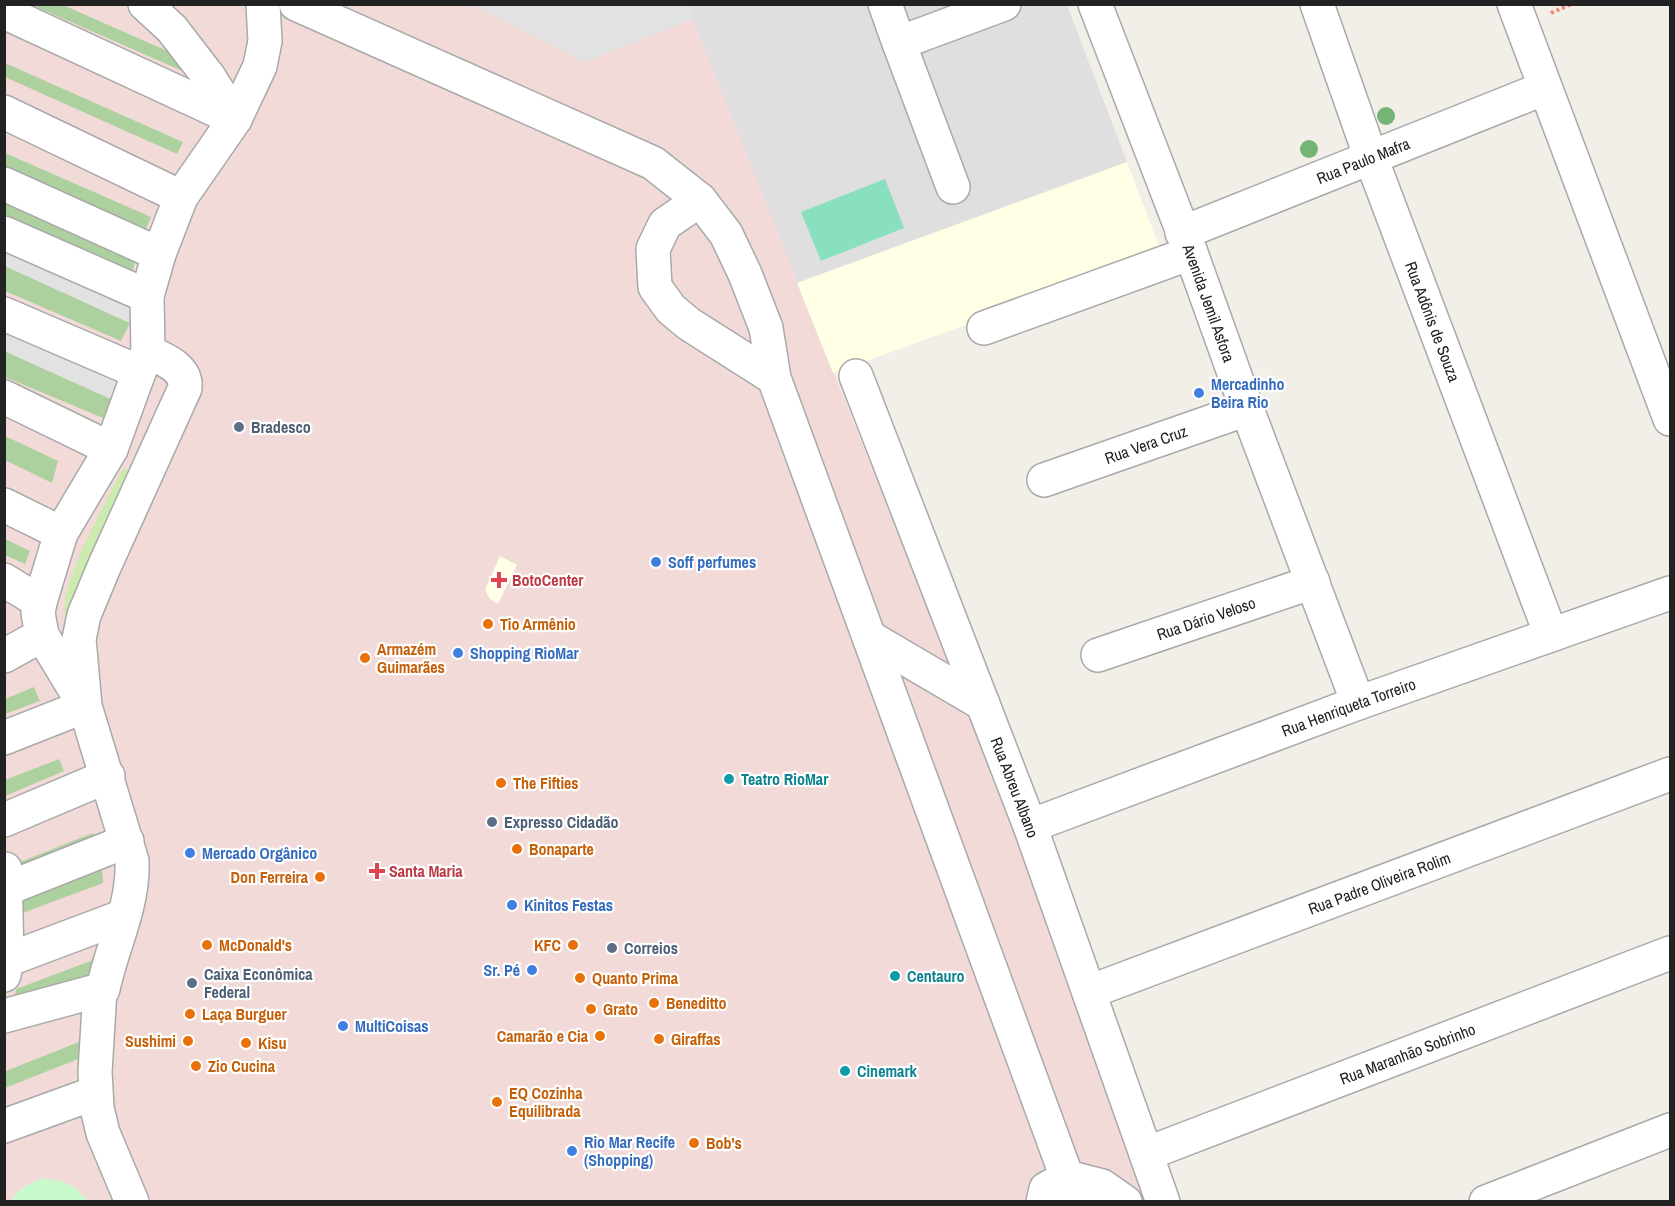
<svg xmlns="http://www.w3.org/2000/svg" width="1675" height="1206" font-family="'Archivo Narrow',sans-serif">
	<rect width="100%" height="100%" fill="#f2efe9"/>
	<!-- residential -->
	<path fill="#e0dfdf" d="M686,5H1067L1127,162L797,283Z"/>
	<!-- commercial -->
	<path fill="#f2dad9" d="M5,5H687L961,691L1150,1201L5,1202Z"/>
	<!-- education -->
	<g fill="#ffffe5">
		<path d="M1127,162L1162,254L833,373L797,283Z"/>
		<path d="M500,556L517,565L498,604L490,599L485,590Z"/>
	</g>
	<!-- grass -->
	<path fill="#cdebb0" d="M123,468L138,476L68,616H65C57,587 108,498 123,468Z"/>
	<!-- forest -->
	<g fill="#add19e">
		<path d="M32,5H63L217,73L212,84Z"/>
		<path d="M5,63L183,142L177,154L5,77Z"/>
		<path d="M5,153L151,217L145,231L5,169Z"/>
		<path d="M5,201L136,259L132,273L5,218Z"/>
		<path d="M5,266L130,323L121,341L5,291Z"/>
		<path d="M4,351L111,399L103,418L5,377Z"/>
		<path d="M5,436L58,461L52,483L5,460Z"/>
		<path d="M5,539L30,551L25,564L5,555Z"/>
		<path d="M34,687L40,701L5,714V699Z"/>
		<path d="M59,759L64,771L5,796V780Z"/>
		<path d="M93,833L99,846L18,877L15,864Z"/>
		<path d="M102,868L103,883L20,914V899Z"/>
		<path d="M96,959L92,976L14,1006L16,989Z"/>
		<path d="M79,1042L78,1059L5,1088L6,1071Z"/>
	</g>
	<!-- park -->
	<path fill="#c8facc" d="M41,1179C62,1179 75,1184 87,1201H11C19,1189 27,1184 41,1179Z"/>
	<!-- pitch -->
	<path fill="#88e0be" d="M885,179L904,228L821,261L801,212Z"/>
	<!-- parking -->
	<g fill="#e2e2e2">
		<path d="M472,5H687L693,19L585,62Z"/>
		<path d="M5,244L138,305L130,323L5,266Z"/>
		<path d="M5,330L118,382L111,399L5,351Z"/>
	</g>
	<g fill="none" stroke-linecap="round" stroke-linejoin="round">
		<defs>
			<g id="minor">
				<path d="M145,4L172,29L209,77L235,119"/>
				<path d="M296,4L653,163L700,200L726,234L745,274L766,328L774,378L1076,1202"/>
				<path d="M885,4L899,43"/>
				<path id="s1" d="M1095,4L1191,253L1247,409L1358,703"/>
				<path id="s2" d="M1317,4L1371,158L1551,635"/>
				<path d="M1514,4L1670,419"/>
				<path d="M4,12L235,119"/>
				<path d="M4,112L181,197"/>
				<path d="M4,184L159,254"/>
				<path d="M953,187L899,43L1004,4"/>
				<path d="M700,200L665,224L653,249L655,287L671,309L689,324L774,378"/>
				<path d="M4,233L147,296"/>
				<path id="s3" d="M1182,233L1545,88"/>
				<path d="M4,314L139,372"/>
				<path d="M984,328L1191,253"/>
				<path id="s4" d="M856,376L1030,826L1163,1202"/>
				<path d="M4,397L111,449"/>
				<path id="s5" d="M1044,480L1247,409"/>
				<path d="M4,505L61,533"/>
				<path d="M4,580L40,602"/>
				<path d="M869,637L983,704"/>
				<path id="s6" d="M1098,655L1313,582"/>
				<path d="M4,656L42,635"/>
				<path d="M4,738L85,706L42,635L38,613L40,602L61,533L111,449L139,372L148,352"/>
				<path d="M4,820L108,776"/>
				<path id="s7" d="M1030,826L1358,703L1670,593"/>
				<path d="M6,889L127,841"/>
				<path d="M7,960L124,916"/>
				<path d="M4,975L7,960L5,869"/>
				<path id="s8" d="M1089,992L1670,774"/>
				<path d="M4,1016L100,990"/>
				<path d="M4,1126L95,1093"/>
				<path id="s9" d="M1146,1154L1670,953"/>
				<path d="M132,1202L103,1133L97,1108L95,1072L100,990L103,989C112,946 134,905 132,861L85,706L79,639L84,615L104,567L185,388C187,368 164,359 148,352L147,296L159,254L181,197L235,119L260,66L265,41L263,4"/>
				<path d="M1043,1202L1046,1189L1067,1177L1102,1186L1125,1202"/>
				<path d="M1486,1202L1670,1130"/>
			</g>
		</defs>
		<!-- minor casing -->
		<use href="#minor" stroke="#a9a9a9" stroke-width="36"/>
		<!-- path -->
		<path stroke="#fa8072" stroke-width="4" stroke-dasharray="3 3" stroke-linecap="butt" d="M1551,13L1571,4"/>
		<!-- minor -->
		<use href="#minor" stroke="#fff" stroke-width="33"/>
	</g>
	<!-- trees -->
	<g fill="#74b475">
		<circle cx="1386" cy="116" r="9"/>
		<circle cx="1309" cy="149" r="9"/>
	</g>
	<!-- markers -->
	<g fill="#3f7fe0" stroke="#fff" stroke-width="2">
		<circle cx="1199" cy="393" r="6"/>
		<circle cx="656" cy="562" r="6"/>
		<circle cx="458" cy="653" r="6"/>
		<circle cx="190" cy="853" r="6"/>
		<circle cx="512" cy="905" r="6"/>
		<circle cx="532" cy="970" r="6"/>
		<circle cx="343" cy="1026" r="6"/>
		<circle cx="572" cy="1151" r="6"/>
	</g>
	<g fill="#5c6f8a" stroke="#fff" stroke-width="2">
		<circle cx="239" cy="427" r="6"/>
		<circle cx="492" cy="822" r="6"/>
		<circle cx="612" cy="948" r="6"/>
		<circle cx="192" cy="983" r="6"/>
	</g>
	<g fill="#e0444e" stroke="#fff" stroke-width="2">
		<path d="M496 571h6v6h6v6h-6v6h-6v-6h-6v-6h6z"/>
		<path d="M374 862h6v6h6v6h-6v6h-6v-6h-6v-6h6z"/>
	</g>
	<g fill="#e8710a" stroke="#fff" stroke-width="2">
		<circle cx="488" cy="624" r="6"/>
		<circle cx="365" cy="658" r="6"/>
		<circle cx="501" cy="783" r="6"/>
		<circle cx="517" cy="849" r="6"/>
		<circle cx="320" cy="877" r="6"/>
		<circle cx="207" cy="945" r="6"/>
		<circle cx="573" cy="945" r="6"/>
		<circle cx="580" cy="978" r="6"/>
		<circle cx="654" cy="1003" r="6"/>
		<circle cx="591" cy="1009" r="6"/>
		<circle cx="190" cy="1014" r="6"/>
		<circle cx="600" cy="1036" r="6"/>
		<circle cx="659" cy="1039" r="6"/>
		<circle cx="188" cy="1041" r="6"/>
		<circle cx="246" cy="1043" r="6"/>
		<circle cx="196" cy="1066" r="6"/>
		<circle cx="497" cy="1102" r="6"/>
		<circle cx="694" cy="1143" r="6"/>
	</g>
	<g fill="#0f9aa8" stroke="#fff" stroke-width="2">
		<circle cx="729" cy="779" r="6"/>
		<circle cx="895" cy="976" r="6"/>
		<circle cx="845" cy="1071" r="6"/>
	</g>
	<g text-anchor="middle" stroke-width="4.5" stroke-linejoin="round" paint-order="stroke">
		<!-- street labels -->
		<g font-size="16" fill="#222" stroke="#fff">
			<text dy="6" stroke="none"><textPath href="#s3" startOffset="195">Rua Paulo Mafra</textPath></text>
			<text dy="6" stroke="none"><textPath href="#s1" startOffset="320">Avenida Jemil Asfora</textPath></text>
			<text dy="6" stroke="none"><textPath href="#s2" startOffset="338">Rua Adônis de Souza</textPath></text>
			<text dy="6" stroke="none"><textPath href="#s5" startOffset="108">Rua Vera Cruz</textPath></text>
			<text dy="6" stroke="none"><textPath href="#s6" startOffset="114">Rua Dário Veloso</textPath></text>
			<text dy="6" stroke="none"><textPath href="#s7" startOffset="340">Rua Henriqueta Torreiro</textPath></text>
			<text dy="6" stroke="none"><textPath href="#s4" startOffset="441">Rua Abreu Albano</textPath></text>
			<text dy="6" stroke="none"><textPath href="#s8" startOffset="310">Rua Padre Oliveira Rolim</textPath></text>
			<text dy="6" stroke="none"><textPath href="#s9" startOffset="280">Rua Maranhão Sobrinho</textPath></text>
		</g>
		<!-- shop labels -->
		<g font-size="16" font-weight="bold" fill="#366cbe" stroke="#fff" text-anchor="start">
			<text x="1211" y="390">Mercadinho<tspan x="1211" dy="18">Beira Rio</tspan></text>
			<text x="668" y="568">Soff perfumes</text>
			<text x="470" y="659">Shopping RioMar</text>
			<text x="202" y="859">Mercado Orgânico</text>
			<text x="524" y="911">Kinitos Festas</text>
			<text x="520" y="976" text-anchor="end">Sr. Pé</text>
			<text x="355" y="1032">MultiCoisas</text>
			<text x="584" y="1148">Rio Mar Recife<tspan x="584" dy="18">(Shopping)</tspan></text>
		</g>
		<!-- service labels -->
		<g font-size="16" font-weight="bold" fill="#4e5e75" stroke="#fff" text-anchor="start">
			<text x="251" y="433">Bradesco</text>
			<text x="504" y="828">Expresso Cidadão</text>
			<text x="624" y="954">Correios</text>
			<text x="204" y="980">Caixa Econômica<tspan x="204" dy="18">Federal</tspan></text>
		</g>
		<!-- health labels -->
		<g font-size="16" font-weight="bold" fill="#be3a42" stroke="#fff" text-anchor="start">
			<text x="512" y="586">BotoCenter</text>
			<text x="389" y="877">Santa Maria</text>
		</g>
		<!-- food labels -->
		<g font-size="16" font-weight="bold" fill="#c56008" stroke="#fff" text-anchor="start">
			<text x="500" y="630">Tio Armênio</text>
			<text x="377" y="655">Armazém<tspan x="377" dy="18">Guimarães</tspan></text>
			<text x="513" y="789">The Fifties</text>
			<text x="529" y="855">Bonaparte</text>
			<text x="308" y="883" text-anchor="end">Don Ferreira</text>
			<text x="219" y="951">McDonald's</text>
			<text x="561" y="951" text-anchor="end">KFC</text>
			<text x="592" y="984">Quanto Prima</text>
			<text x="666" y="1009">Beneditto</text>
			<text x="603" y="1015">Grato</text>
			<text x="202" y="1020">Laça Burguer</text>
			<text x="588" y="1042" text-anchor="end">Camarão e Cia</text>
			<text x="671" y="1045">Giraffas</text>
			<text x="176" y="1047" text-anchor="end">Sushimi</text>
			<text x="258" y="1049">Kisu</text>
			<text x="208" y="1072">Zio Cucina</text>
			<text x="509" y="1099">EQ Cozinha<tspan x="509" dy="18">Equilibrada</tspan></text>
			<text x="706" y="1149">Bob's</text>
		</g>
		<!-- culture labels -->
		<g font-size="16" font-weight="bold" fill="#0d838f" stroke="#fff" text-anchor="start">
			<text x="741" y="785">Teatro RioMar</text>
			<text x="907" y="982">Centauro</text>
			<text x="857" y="1077">Cinemark</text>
		</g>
	</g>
	<!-- border -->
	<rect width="1675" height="1206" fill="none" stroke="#222222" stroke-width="12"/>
</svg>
